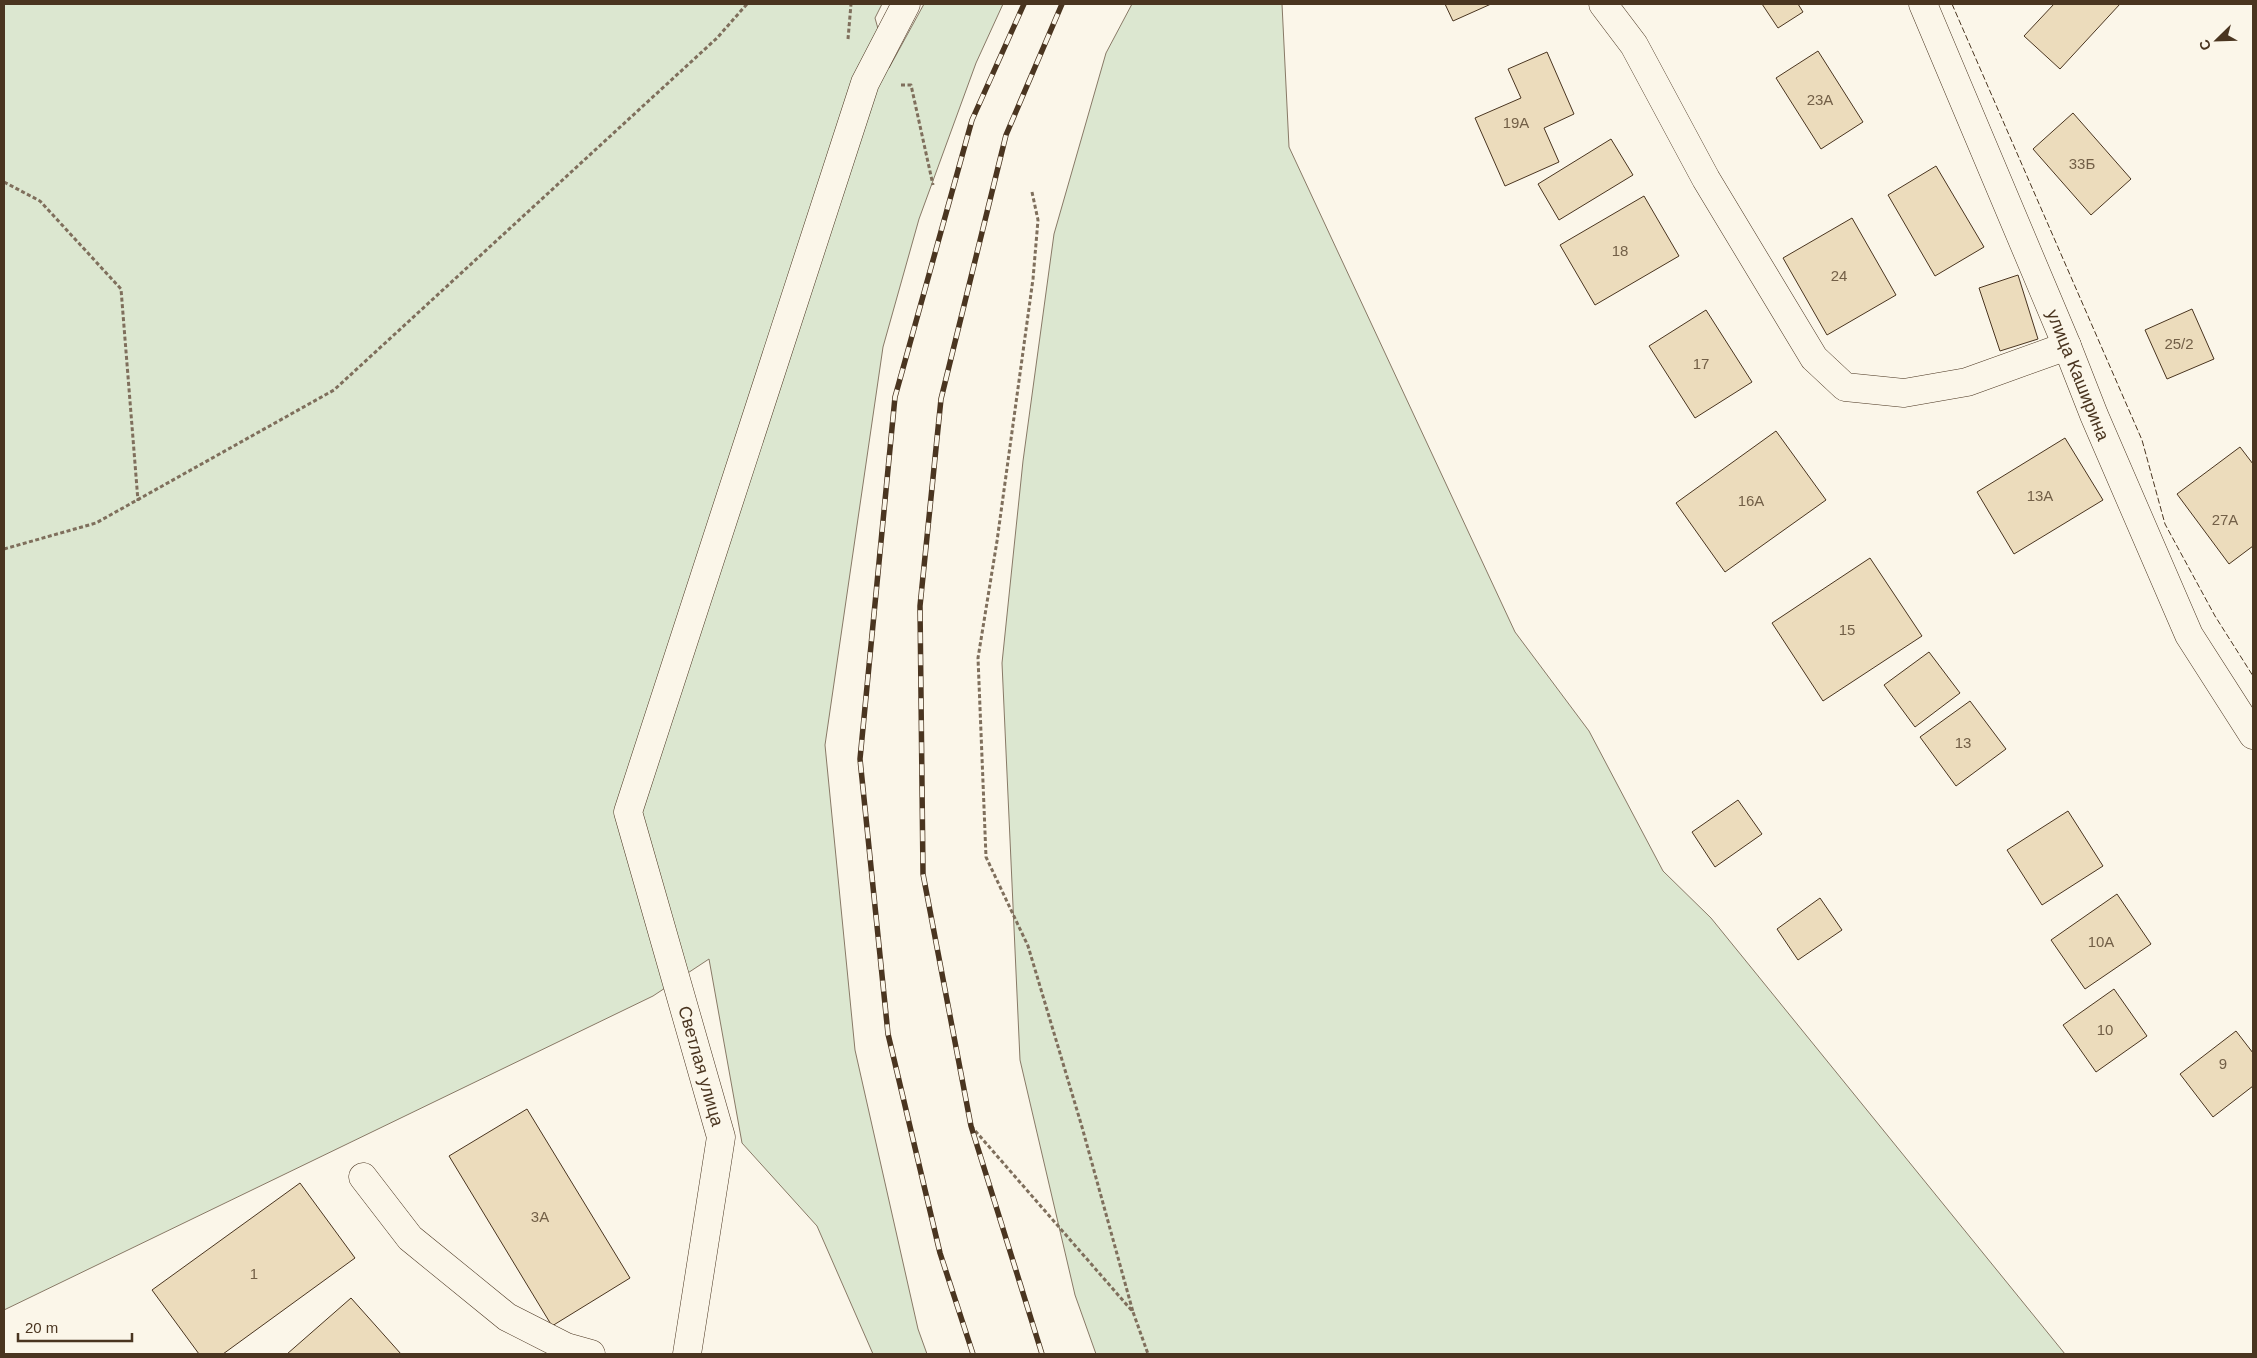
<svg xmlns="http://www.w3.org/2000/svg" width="2257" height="1358" font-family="Arial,sans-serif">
	<rect width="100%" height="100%" fill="#fbf6e9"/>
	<!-- green -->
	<g fill="#dce7d0" stroke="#887966">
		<path d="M4,4H882L875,18L889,68L924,4H1003L976,63L919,219L883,347L825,745L855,1050L918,1329L927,1354H873L817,1226L742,1143L709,959L653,996L4,1310Z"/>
		<path d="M1132,4H1282L1289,147L1515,632L1589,731L1663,871L1711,918L2065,1354H1096L1075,1295L1020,1060L1002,663L1023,461L1054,234L1106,53Z"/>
	</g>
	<!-- building -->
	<g fill="#ecdcbc" stroke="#4a3520">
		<path d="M1445,4H1491L1453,21Z"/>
		<path d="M1762,4H1798L1803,12L1778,28Z"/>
		<path d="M2054,4H2120L2060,69L2024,36Z"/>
		<path d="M1818,51L1863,122L1821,149L1776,78Z"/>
		<path d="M1547,52L1574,114L1544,128L1559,162L1505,186L1475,118L1521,98L1508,69Z"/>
		<path d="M2073,113L2131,179L2091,215L2033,149Z"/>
		<path d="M1611,139L1633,175L1559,220L1538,184Z"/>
		<path d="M1936,166L1984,247L1935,276L1888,195Z"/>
		<path d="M1644,196L1679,256L1595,305L1560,245Z"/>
		<path d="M1852,218L1896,295L1827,335L1783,258Z"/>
		<path d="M2018,275L2038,339L2000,351L1979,288Z"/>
		<path d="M2192,309L2214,359L2167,379L2145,330Z"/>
		<path d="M1706,310L1752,382L1695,418L1649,346Z"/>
		<path d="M1776,431L1826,500L1725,572L1676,503Z"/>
		<path d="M2065,438L2103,500L2014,554L1977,492Z"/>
		<path d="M2240,447L2253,464V546L2229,564L2177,494Z"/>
		<path d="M1870,558L1922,636L1823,701L1772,623Z"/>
		<path d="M1929,652L1960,693L1915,727L1884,685Z"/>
		<path d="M1970,701L2006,749L1956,786L1920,737Z"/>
		<path d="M1738,800L1762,834L1715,867L1692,832Z"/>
		<path d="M2068,811L2103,866L2042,905L2007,850Z"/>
		<path d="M2117,894L2151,944L2085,989L2051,940Z"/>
		<path d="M1820,898L1842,930L1798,960L1777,929Z"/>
		<path d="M2114,989L2147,1036L2096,1072L2063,1025Z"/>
		<path d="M2236,1031L2253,1053V1086L2213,1117L2180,1074Z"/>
		<path d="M527,1109L630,1278L552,1326L449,1156Z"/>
		<path d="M300,1183L355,1258L223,1354H199L152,1290Z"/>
		<path d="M351,1298L401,1354H287Z"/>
	</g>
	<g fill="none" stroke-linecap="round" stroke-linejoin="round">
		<defs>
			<g id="minor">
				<path d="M1603,4L1634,45L1706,179L1814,358L1845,387L1904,393L1967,382L2067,346"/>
				<path d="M1923,4L2067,346L2094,415L2189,635L2253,735"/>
				<path d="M363,1177L410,1238L507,1317L566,1347L591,1354"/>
				<path d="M687,1354L721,1137L628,812L865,83L906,4"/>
			</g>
		</defs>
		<!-- minor casing -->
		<use href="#minor" stroke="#4a3520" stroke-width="29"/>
		<!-- path -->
		<g stroke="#7f6f5c" stroke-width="3" stroke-dasharray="4 2.5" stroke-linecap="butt">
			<path d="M848,39L851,4"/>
			<path d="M901,85H911L933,185"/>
			<path d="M4,182L40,201L121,289L138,501"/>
			<path d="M1032,192L1038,220L1033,279L997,541L978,658L986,857L1028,946L1082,1127L1133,1312"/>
			<path d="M4,549L96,523L334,390L717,38L747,4"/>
			<path d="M971,1126L1133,1312L1148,1354"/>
		</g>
		<!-- minor -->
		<use href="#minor" stroke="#fbf6e9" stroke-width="28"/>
		<defs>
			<g id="rail">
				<path d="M973,1354L940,1253L888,1034L860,759L895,397L972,120L1024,4"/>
				<path d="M1042,1354L971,1126L923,874L920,606L941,399L1006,135L1062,4"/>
			</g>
		</defs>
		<!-- rail casing -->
		<use href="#rail" stroke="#4a3520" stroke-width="5.5"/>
		<!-- rail -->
		<use href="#rail" stroke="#fbf6e9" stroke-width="4" stroke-dasharray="11" stroke-linecap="butt"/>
		<!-- fence -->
		<path stroke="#4a3520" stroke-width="1" stroke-dasharray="6 2.5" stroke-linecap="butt" d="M1952,4L2142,440L2165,524L2215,616L2253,676"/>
	</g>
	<g text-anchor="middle" stroke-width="4" stroke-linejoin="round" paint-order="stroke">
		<!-- number labels -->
		<g font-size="15" fill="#725f47">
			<text x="1820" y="105">23А</text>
			<text x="1516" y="128">19А</text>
			<text x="2082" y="169">33Б</text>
			<text x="1620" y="256">18</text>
			<text x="1839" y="281">24</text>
			<text x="2179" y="349">25/2</text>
			<text x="1701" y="369">17</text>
			<text x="2040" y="501">13А</text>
			<text x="1751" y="506">16А</text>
			<text x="2225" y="525">27А</text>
			<text x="1847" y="635">15</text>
			<text x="1963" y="748">13</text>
			<text x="2101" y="947">10А</text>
			<text x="2105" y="1035">10</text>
			<text x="2223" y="1069">9</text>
			<text x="540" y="1222">3А</text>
			<text x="254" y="1279">1</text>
		</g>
		<!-- street labels -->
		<g font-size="18" fill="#4a3520" stroke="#fbf6e9">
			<text transform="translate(2078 375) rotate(68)" y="6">улица Каширина</text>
			<text transform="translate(701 1066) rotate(74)" y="6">Светлая улица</text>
		</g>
	</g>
	<!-- border -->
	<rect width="2257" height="1358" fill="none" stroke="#4a3520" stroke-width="10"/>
	<!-- north arrow -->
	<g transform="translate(2217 40) rotate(247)" stroke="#fbf6e9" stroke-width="4" paint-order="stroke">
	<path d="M0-4L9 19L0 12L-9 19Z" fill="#4a3520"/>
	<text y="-8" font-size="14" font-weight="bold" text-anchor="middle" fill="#4a3520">С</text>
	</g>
	<!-- scale -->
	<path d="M18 1333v8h114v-8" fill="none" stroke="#4a3520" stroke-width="2.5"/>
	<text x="25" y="1333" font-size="15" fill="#4a3520" stroke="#fbf6e9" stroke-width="4" paint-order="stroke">20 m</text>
</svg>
